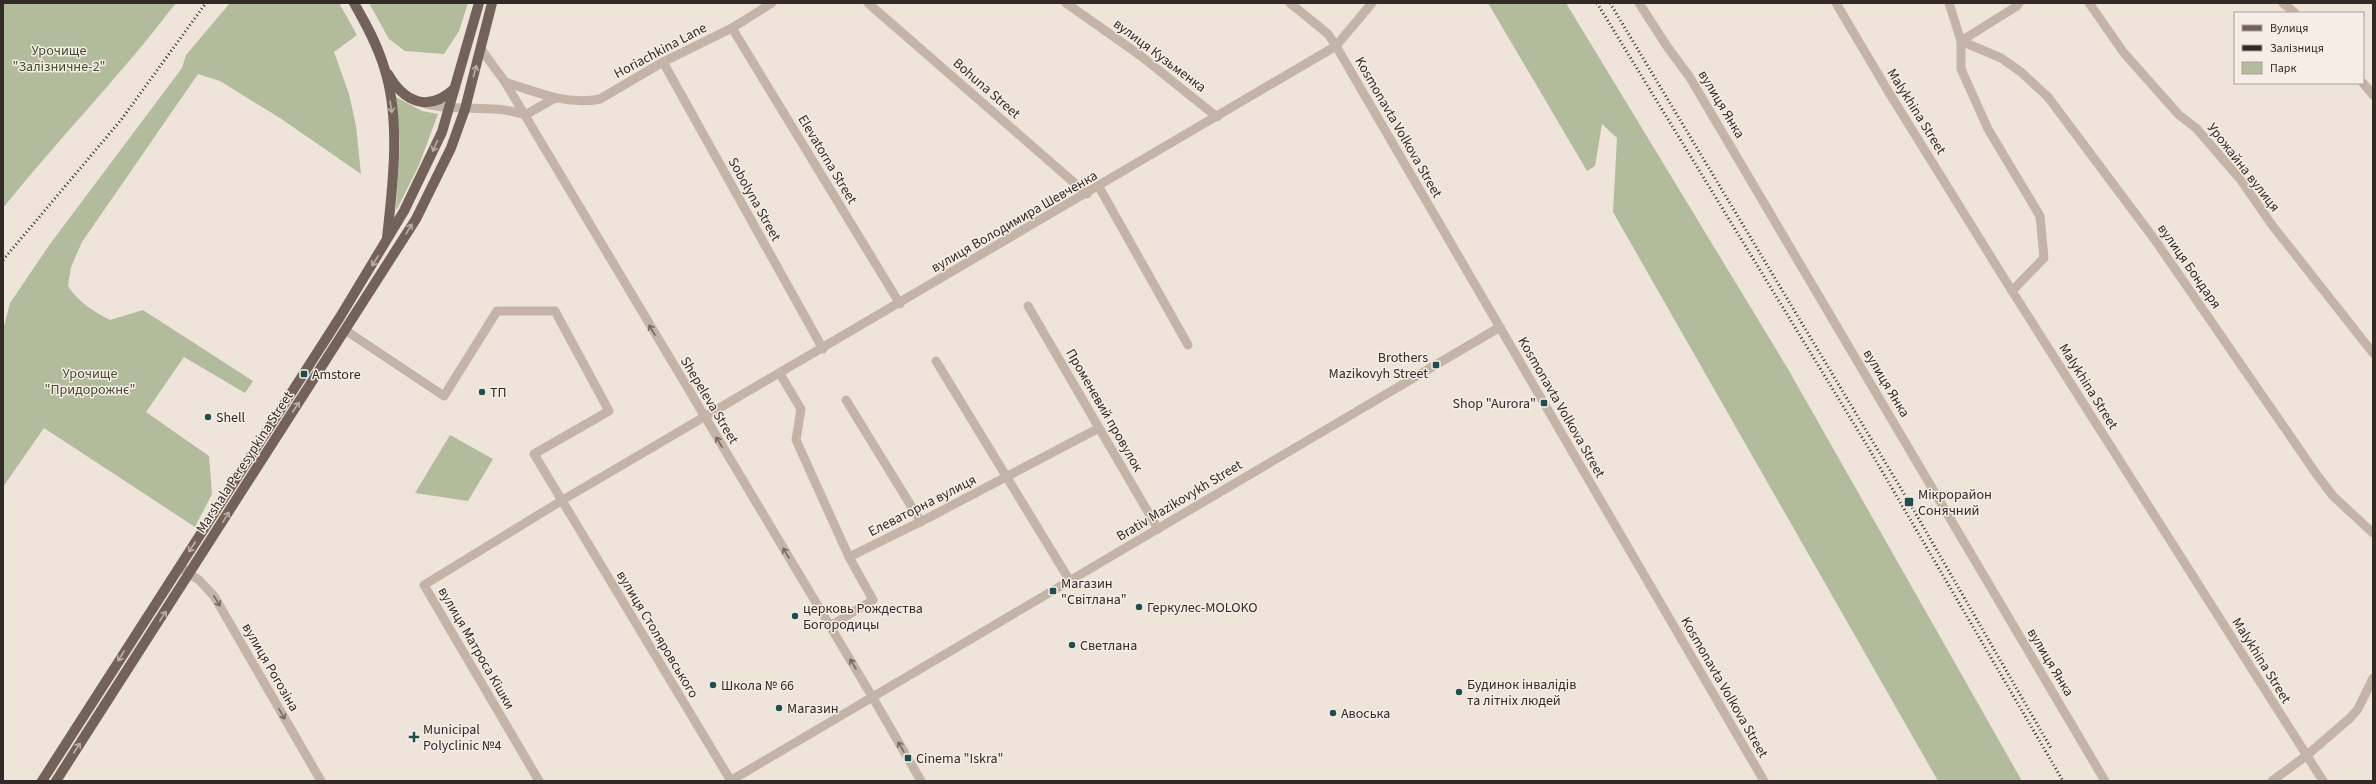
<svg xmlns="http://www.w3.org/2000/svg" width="2376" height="784" font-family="'Source Sans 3',sans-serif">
	<rect width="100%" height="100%" fill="#eee4da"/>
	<!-- green -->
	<g fill="#b2bb9c">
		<path d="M3,3H176C122,74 59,138 3,208Z"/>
		<path d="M230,3H339L357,35L334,52L349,94L356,126L361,174L280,118L220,81L198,74L82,242L71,267L68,286C79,303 93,311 110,320L143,310L253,381L245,393L184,357L146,412L209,456L212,494L195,527L44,428L3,487V330L10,303L50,244L182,68L186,55Z"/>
		<path d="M369,3H468L459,31L444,54L405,51L389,39Z"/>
		<path d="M1488,3H1566L1788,369L2022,781H1938L1613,212L1617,138L1602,124L1595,166L1587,171Z"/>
		<path d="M396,97L422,111L438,114L419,165L396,211L400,143Z"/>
		<path d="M450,435L493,459L468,501L415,493Z"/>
	</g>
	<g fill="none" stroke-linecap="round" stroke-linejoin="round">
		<!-- minor -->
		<g stroke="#c4b4a8" stroke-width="9">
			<path d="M868,3L1087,194"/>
			<path d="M1066,3L1141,56L1217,117"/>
			<path d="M1290,3L1328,34L1336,46L1764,781"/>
			<path d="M1639,3L1668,48L1689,76L2105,781"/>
			<path d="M1836,3L1888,91L2012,291L2323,781"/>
			<path d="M1949,3L1961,41L2001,58L2021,72L2048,97L2155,240L2317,475L2333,496L2373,533"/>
			<path d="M2089,3L2124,53L2179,115L2196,128L2240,179L2272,225L2373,353"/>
			<path d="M2283,3L2295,13"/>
			<path d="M732,28L900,304"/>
			<path d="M481,49L505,82L873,698L921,781"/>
			<path d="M663,62L823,349"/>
			<path d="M505,82C536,92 568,106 600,99L663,62L732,28L772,3"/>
			<path d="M2363,83L2373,95"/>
			<path d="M422,103C456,113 491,103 525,115"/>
			<path d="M525,115L555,98"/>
			<path d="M1099,187L1188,345"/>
			<path d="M2012,291L2044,258L2040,216L1988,129L1961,69V41L2017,6L2019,3"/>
			<path d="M1028,306L1158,529"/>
			<path d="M345,330L444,396L497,311H555L609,411L534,454L731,781"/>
			<path d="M936,361L1070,581"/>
			<path d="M780,374L801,409L796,440L849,557L873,600L830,626"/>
			<path d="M846,400L921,522"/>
			<path d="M849,557L928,518L1099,428"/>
			<path d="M183,569L199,580L214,596L321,781"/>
			<path d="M539,781L424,585L561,501L1336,46L1372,3"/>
			<path d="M730,781L1500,327"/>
			<path d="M2272,781L2306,756L2350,718L2358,709L2373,678"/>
		</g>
		<!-- major -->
		<g stroke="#72625a" stroke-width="10">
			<path d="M354,3C366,24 377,44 384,67C401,119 393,184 387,238"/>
			<path d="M388,74C404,102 428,113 454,89"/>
			<path d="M42,781L340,317L404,211L442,132L479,3"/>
			<path d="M56,781L416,219L451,148L465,109L492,3"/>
		</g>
		<!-- rail -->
		<g stroke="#322a27" stroke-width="3" stroke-dasharray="1 3" stroke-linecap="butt">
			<path d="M1597,3L1865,442L2063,781"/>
			<path d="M1610,3L1909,502L2052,750"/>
			<path d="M3,260L121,120L206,3"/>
		</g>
	</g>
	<!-- one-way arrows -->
	<defs><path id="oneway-shaft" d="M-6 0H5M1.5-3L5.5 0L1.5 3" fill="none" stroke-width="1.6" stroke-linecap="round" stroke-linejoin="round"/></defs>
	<g stroke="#bbafa7">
		<use href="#oneway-shaft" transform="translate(475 71) rotate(-75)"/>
		<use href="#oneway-shaft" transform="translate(391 107) rotate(81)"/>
		<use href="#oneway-shaft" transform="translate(435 146) rotate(114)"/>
		<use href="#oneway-shaft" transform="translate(409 229) rotate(-59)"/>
		<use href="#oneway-shaft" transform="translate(375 261) rotate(122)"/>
		<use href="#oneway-shaft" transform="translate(296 407) rotate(-57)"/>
		<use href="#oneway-shaft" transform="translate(226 517) rotate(-58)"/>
		<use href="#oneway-shaft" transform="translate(192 547) rotate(123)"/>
		<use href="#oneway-shaft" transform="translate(163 616) rotate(-57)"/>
		<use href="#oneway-shaft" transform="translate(121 656) rotate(122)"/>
		<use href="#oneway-shaft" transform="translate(77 748) rotate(-57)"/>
	</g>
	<g stroke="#746861">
		<use href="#oneway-shaft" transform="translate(652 330) rotate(-121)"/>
		<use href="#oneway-shaft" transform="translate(719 442) rotate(-121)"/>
		<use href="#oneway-shaft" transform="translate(786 553) rotate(-121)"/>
		<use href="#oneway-shaft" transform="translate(217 601) rotate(59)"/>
		<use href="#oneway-shaft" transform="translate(853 664) rotate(-121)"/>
		<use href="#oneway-shaft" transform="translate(282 714) rotate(60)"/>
		<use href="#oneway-shaft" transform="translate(901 747) rotate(-120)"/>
	</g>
	<!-- markers -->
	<g fill="#224d4e" stroke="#f6eee6" stroke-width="1.5">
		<rect x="1432" y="361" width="8" height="8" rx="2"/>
		<rect x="300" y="370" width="8" height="8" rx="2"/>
		<circle cx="482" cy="392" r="4"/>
		<rect x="1540" y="399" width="8" height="8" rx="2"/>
		<circle cx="208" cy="417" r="4"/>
		<rect x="1904" y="497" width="10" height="10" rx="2"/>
		<rect x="1049" y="587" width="8" height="8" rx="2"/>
		<circle cx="1139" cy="607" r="4"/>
		<circle cx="795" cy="616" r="4"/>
		<circle cx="1072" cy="645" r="4"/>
		<circle cx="713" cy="685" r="4"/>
		<circle cx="1459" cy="692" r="4"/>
		<circle cx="779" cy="708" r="4"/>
		<circle cx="1333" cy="713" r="4"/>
		<path d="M412 731h4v4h4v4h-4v4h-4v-4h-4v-4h4z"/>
		<rect x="904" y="754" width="8" height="8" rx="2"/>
	</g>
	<g text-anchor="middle" stroke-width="3" stroke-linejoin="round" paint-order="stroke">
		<!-- park labels -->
		<g font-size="14" fill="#434d2e" stroke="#f6eee6">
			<text x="59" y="55">Урочище<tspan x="59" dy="16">"Залізничне-2"</tspan></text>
			<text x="90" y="378">Урочище<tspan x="90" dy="16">"Придорожнє"</tspan></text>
		</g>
		<!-- street labels -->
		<g font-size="14" fill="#322a27" stroke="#f6eee6">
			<text transform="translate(660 50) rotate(-28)" y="5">Horiachkina Lane</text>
			<text transform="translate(1160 55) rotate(37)" y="5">вулиця Кузьменка</text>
			<text transform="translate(987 88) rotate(41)" y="5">Bohuna Street</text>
			<text transform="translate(1722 104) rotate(59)" y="5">вулиця Янка</text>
			<text transform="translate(1917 111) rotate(58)" y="5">Malykhina Street</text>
			<text transform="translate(1399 127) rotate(60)" y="5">Kosmonavta Volkova Street</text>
			<text transform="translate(828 159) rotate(59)" y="5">Elevatorna Street</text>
			<text transform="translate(2244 167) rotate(52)" y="5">Урожайна вулиця</text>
			<text transform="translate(755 199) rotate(61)" y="5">Sobolyna Street</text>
			<text transform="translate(1014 221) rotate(-30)" y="5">вулиця Володимира Шевченка</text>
			<text transform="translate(2190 266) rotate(55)" y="5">вулиця Бондаря</text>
			<text transform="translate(1887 383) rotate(59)" y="5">вулиця Янка</text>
			<text transform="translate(2089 386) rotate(58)" y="5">Malykhina Street</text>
			<text transform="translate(710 400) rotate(59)" y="5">Shepeleva Street</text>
			<text transform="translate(1562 407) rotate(60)" y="5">Kosmonavta Volkova Street</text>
			<text transform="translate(1105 410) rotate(60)" y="5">Променевий провулок</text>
			<text transform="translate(244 462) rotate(-57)" y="5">Marshala Peresypkina Street</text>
			<text transform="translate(1179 500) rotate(-31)" y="5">Brativ Mazikovykh Street</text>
			<text transform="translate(922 505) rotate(-27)" y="5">Елеваторна вулиця</text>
			<text transform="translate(658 634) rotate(59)" y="5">вулиця Столяровського</text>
			<text transform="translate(477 648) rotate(60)" y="5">вулиця Матроса Кішки</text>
			<text transform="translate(2262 660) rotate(58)" y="5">Malykhina Street</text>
			<text transform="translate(2051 662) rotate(59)" y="5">вулиця Янка</text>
			<text transform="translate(271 667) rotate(60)" y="5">вулиця Рогозіна</text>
			<text transform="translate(1725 687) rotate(60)" y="5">Kosmonavta Volkova Street</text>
		</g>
		<!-- poi labels -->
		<g font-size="14" fill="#322a27" stroke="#f6eee6" text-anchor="start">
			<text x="1428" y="362" text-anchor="end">Brothers<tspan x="1428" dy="16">Mazikovyh Street</tspan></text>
			<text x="312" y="379">Amstore</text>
			<text x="490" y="397">ТП</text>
			<text x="1536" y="408" text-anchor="end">Shop "Aurora"</text>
			<text x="216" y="422">Shell</text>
			<text x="1918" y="499">Мікрорайон<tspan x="1918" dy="16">Сонячний</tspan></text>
			<text x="1061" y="588">Магазин<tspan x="1061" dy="16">"Світлана"</tspan></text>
			<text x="1147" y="612">Геркулес-MOLOKO</text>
			<text x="803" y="613">церковь Рождества<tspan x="803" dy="16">Богородицы</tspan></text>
			<text x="1080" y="650">Светлана</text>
			<text x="1467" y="689">Будинок інвалідів<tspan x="1467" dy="16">та літніх людей</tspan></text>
			<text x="721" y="690">Школа № 66</text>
			<text x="787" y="713">Магазин</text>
			<text x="1341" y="718">Авоська</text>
			<text x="423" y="734">Municipal<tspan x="423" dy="16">Polyclinic №4</tspan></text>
			<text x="916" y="763">Cinema "Iskra"</text>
		</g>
	</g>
	<!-- border -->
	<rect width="2376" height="784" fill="none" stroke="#322a27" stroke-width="8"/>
	<!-- legend -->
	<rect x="2234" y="12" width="130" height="72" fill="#f6eee6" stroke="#a8a09a"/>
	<rect x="2242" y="25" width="20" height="6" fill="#72625a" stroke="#a8a09a"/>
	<text x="2270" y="32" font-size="12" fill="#322a27">Вулиця</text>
	<rect x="2242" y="45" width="20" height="6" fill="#322a27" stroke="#a8a09a"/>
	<text x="2270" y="52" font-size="12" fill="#322a27">Залізниця</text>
	<rect x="2242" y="62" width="20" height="12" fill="#b2bb9c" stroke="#a8a09a"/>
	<text x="2270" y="72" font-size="12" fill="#322a27">Парк</text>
</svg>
